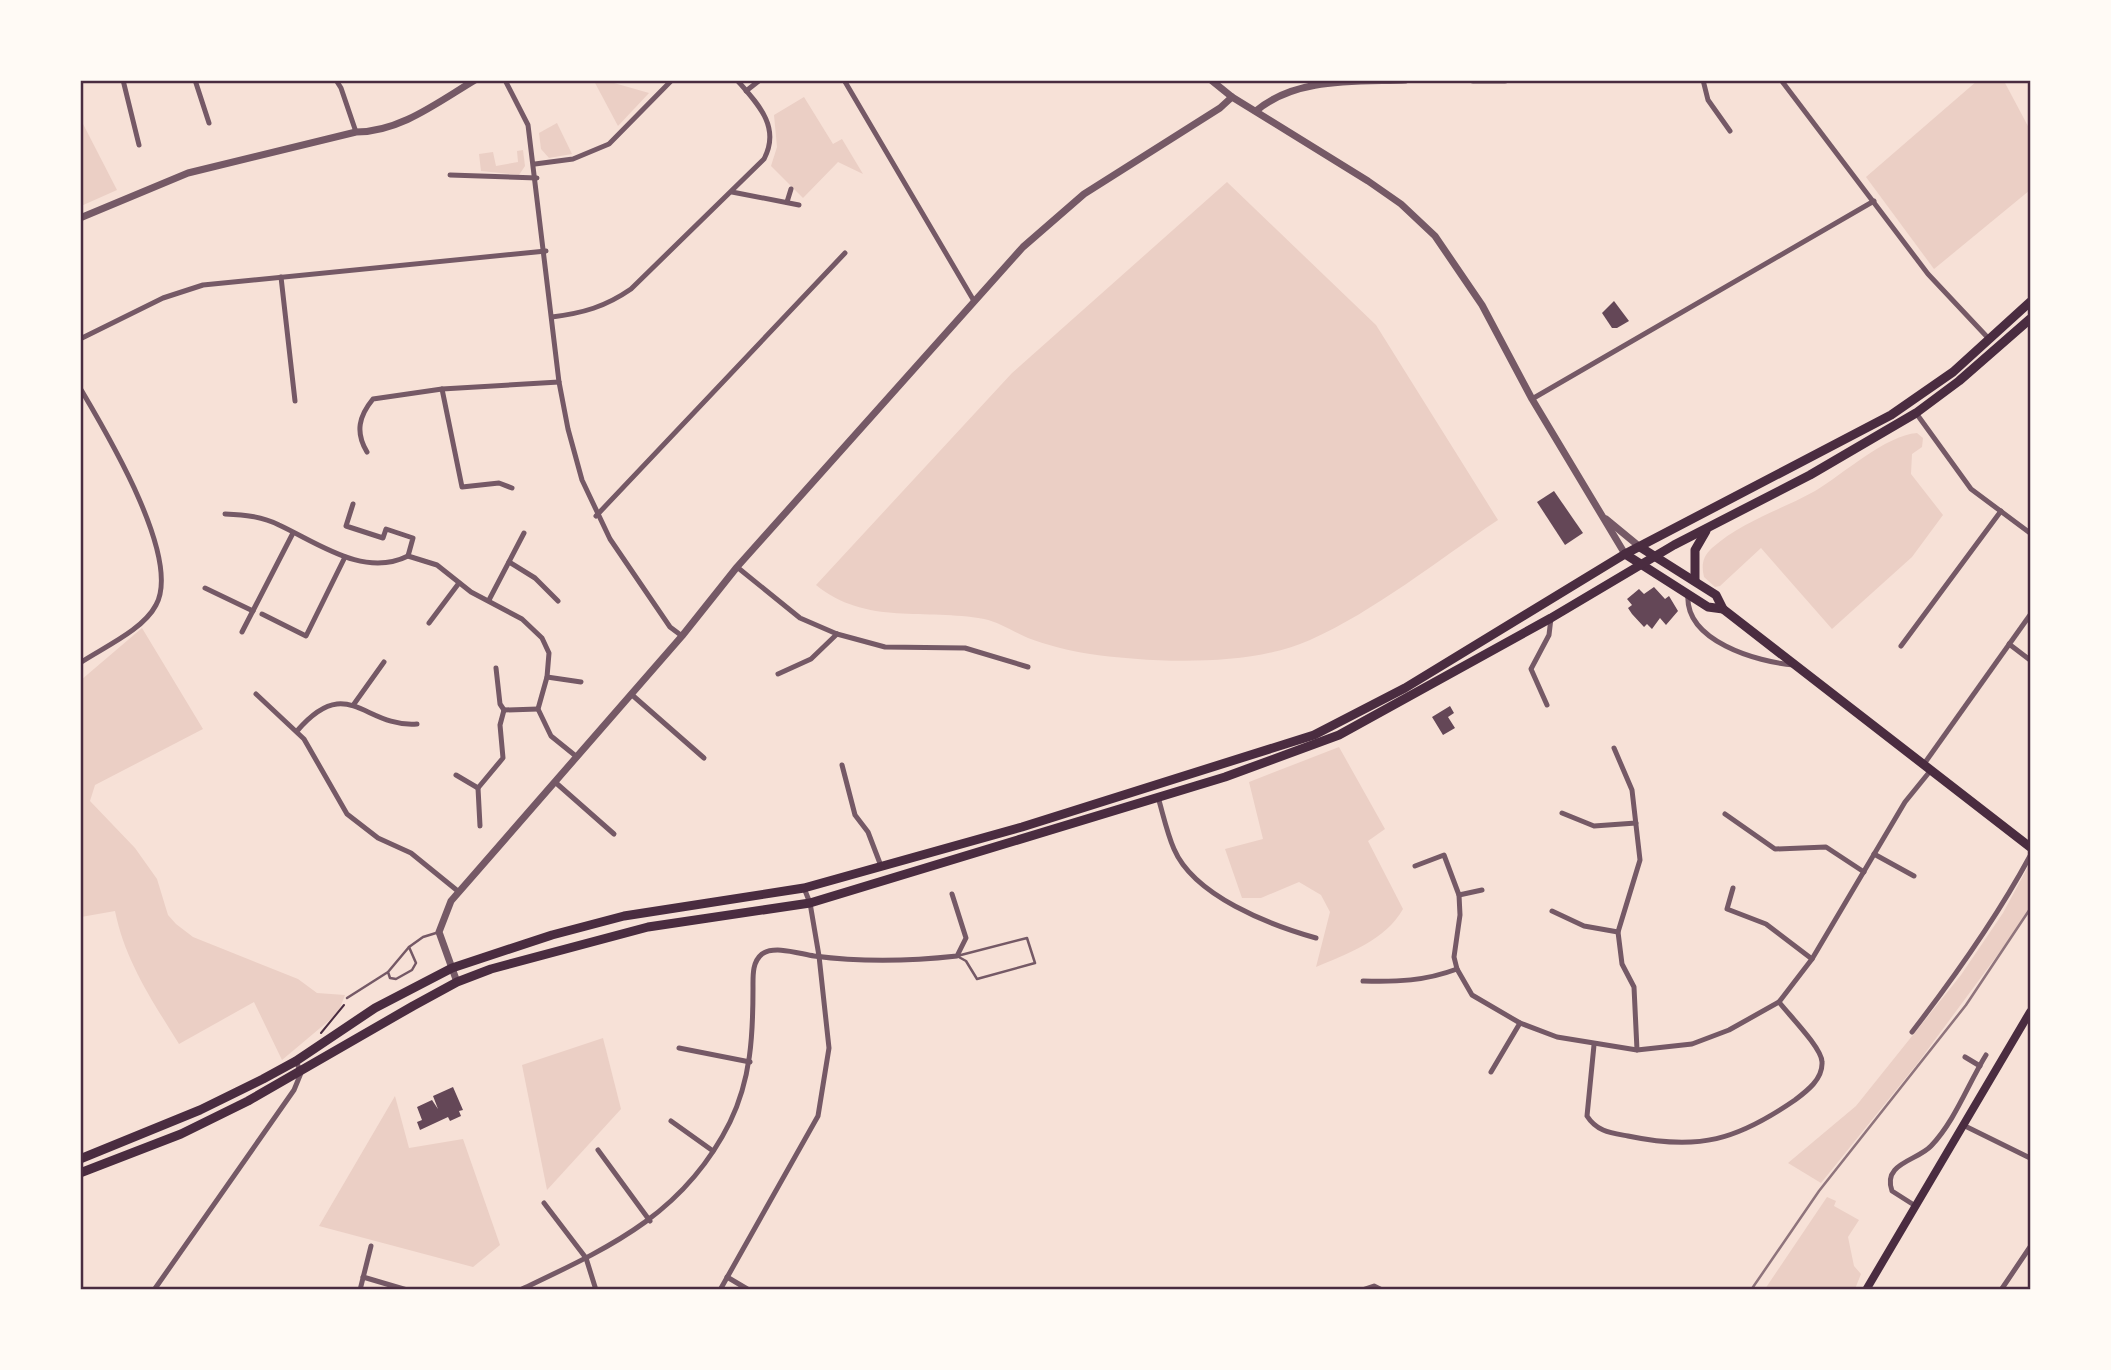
<svg xmlns="http://www.w3.org/2000/svg" width="2111" height="1370" font-family="Cabin,sans-serif">
	<rect width="100%" height="100%" fill="#f7e1d7"/>
	<!-- green -->
	<g fill="#ebcfc5">
		<path d="M594,81H607L649,93L618,126Z"/>
		<path d="M1977,81H2004L2030,130V190L1934,269L1866,177Z"/>
		<path d="M804,97L833,144L842,139L863,174L838,162L803,198L771,166L777,147L774,115Z"/>
		<path d="M81,120L117,190L81,206H80Z"/>
		<path d="M557,123L572,154L549,158L541,149L539,133Z"/>
		<path d="M523,150L525,166L519,175L481,171L479,154L493,152L496,166L518,162L517,151Z"/>
		<path d="M1227,182L1376,325L1498,520C1438,560 1375,611 1310,640C1250,667 1154,663 1090,654C1070,651 1046,645 1028,638C1014,632 999,622 984,619C926,608 866,626 816,585L1012,373Z"/>
		<path d="M1917,433L1923,438L1922,447L1912,454L1911,474L1943,515L1912,557L1832,629L1761,548L1720,586L1715,587L1704,577C1701,565 1703,556 1712,548C1742,521 1781,510 1815,491C1842,475 1886,435 1917,433Z"/>
		<path d="M142,628L203,729L95,785L90,801L135,848L157,879L168,915L176,924L193,937L298,979L317,993L345,995L338,1013L282,1060L254,1002L179,1044C153,1002 125,961 115,911L81,917V680Z"/>
		<path d="M1339,747L1385,829L1368,841L1403,909C1386,940 1347,954 1316,967L1330,912L1321,895L1299,882L1261,898H1242L1225,849L1263,839L1249,782Z"/>
		<path d="M2030,863V911L1917,1064L1821,1183L1788,1163L1856,1106L1961,975L2003,913Z"/>
		<path d="M603,1038L621,1109L547,1190L522,1065Z"/>
		<path d="M395,1096L409,1148L463,1139L500,1245L473,1267L319,1226Z"/>
		<path d="M1827,1197L1836,1201L1834,1206L1859,1220L1848,1237L1854,1266L1861,1274L1855,1289H1765Z"/>
	</g>
	<!-- building -->
	<g fill="#644757">
		<path d="M1614,301L1629,321L1617,328H1612L1602,313Z"/>
		<path d="M1554,491L1583,533L1565,545L1537,502Z"/>
		<path d="M1654,587L1665,599L1669,596L1678,611L1666,625L1660,618L1652,629L1647,624L1644,627L1632,614L1628,608L1632,605L1627,599L1639,589L1644,594Z"/>
		<path d="M1450,706L1454,713L1448,717L1455,728L1443,735L1432,717Z"/>
		<path d="M453,1087L463,1110L459,1111L461,1116L450,1121L448,1117L420,1130L417,1122L422,1120L417,1107L432,1100L438,1109L433,1096Z"/>
	</g>
	<g fill="none" stroke-linecap="round" stroke-linejoin="round">
		<!-- path -->
		<path stroke="#4a2c40" stroke-width="2" d="M321,1033L344,1005"/>
		<!-- service -->
		<g stroke="#755966" stroke-width="2.5">
			<path d="M1027,938L1035,963L977,979L966,961L957,956Z"/>
			<path d="M409,947L423,937L436,933"/>
			<path d="M347,998L388,972L409,947L416,963L412,970L396,979L390,978L388,972"/>
		</g>
		<!-- minor -->
		<g stroke="#755966" stroke-width="5">
			<path d="M123,80L139,145"/>
			<path d="M195,80L209,123"/>
			<path d="M336,80L341,88L356,132"/>
			<path d="M505,80L528,125L559,382L568,429L582,480L610,539L670,627L682,636"/>
			<path d="M844,80L974,301"/>
			<path d="M1703,80L1708,100L1730,131"/>
			<path d="M1781,80L1928,274L1990,340"/>
			<path d="M746,91L760,80"/>
			<path d="M535,164L573,159L609,144L672,80"/>
			<path d="M450,175L537,178"/>
			<path d="M732,192L799,205"/>
			<path d="M787,202L791,189"/>
			<path d="M281,277L295,401"/>
			<path d="M552,317C583,313 605,307 631,289L764,159C781,127 758,104 737,80"/>
			<path d="M80,339L163,298L203,285L546,251"/>
			<path d="M80,388C106,432 182,558 156,605C143,630 104,647 80,663"/>
			<path d="M442,389L462,487L499,483L512,488"/>
			<path d="M1532,399L1874,201"/>
			<path d="M1916,413L1971,489L2030,533"/>
			<path d="M367,452C355,432 359,416 373,399L442,389L559,382"/>
			<path d="M353,504L346,526L383,538L386,529L413,538L408,556"/>
			<path d="M225,514C244,515 261,516 279,525C318,543 364,578 408,556L437,565L471,592L522,619L542,638L549,653L547,677L538,709L551,736L577,757"/>
			<path d="M596,516L845,253"/>
			<path d="M509,562L535,578L558,601"/>
			<path d="M737,567L800,618L837,634L885,647L965,648L1028,667"/>
			<path d="M205,588L253,611"/>
			<path d="M1688,594C1684,641 1757,662 1794,665"/>
			<path d="M489,600L524,533"/>
			<path d="M262,614L306,636L345,557"/>
			<path d="M429,623L459,583"/>
			<path d="M242,632L293,533"/>
			<path d="M2009,644L2030,660"/>
			<path d="M1901,646L2001,511"/>
			<path d="M496,668L500,704L504,710"/>
			<path d="M778,674L811,659L837,634"/>
			<path d="M547,677L581,682"/>
			<path d="M256,694L304,739L347,814L378,838L411,853L459,892"/>
			<path d="M631,694L704,758"/>
			<path d="M354,704L384,662"/>
			<path d="M1547,705L1531,669L1549,635L1551,618"/>
			<path d="M504,710L538,709"/>
			<path d="M297,731C348,672 364,728 417,724"/>
			<path d="M1614,748L1632,790L1640,860L1618,932L1622,964L1634,987L1637,1050"/>
			<path d="M1924,764L2030,615"/>
			<path d="M842,765L855,815L868,832L881,866"/>
			<path d="M456,775L478,788"/>
			<path d="M555,782L614,834"/>
			<path d="M1158,797C1163,814 1167,833 1174,849C1194,896 1270,925 1316,938"/>
			<path d="M1562,813L1594,826L1636,823"/>
			<path d="M1725,814L1775,849L1826,847L1864,872"/>
			<path d="M480,826L478,788L503,758L500,725L504,710"/>
			<path d="M1874,854L1914,876"/>
			<path d="M1415,866L1444,855L1459,895L1460,915L1454,957L1457,969L1472,995L1520,1023L1557,1037L1637,1050L1692,1044L1729,1030L1779,1002L1812,959L1905,802L1931,770"/>
			<path d="M1733,888L1727,909L1766,924L1812,959"/>
			<path d="M1459,895L1482,890"/>
			<path d="M1552,911L1584,926L1618,932"/>
			<path d="M1363,981C1397,982 1425,981 1457,969"/>
			<path d="M1912,1032C1956,975 1996,919 2030,856"/>
			<path d="M1594,1045L1587,1116C1597,1132 1612,1133 1628,1136C1699,1151 1737,1140 1795,1100C1807,1091 1823,1079 1822,1062C1822,1048 1788,1014 1779,1002"/>
			<path d="M679,1048L750,1062"/>
			<path d="M1965,1057L1980,1066"/>
			<path d="M1491,1072L1520,1023"/>
			<path d="M671,1121L713,1151"/>
			<path d="M1965,1126L2030,1158"/>
			<path d="M598,1150L650,1221"/>
			<path d="M544,1203L586,1258L596,1290"/>
			<path d="M1914,1205L1892,1191C1882,1163 1917,1161 1931,1146C1955,1121 1968,1084 1986,1055"/>
			<path d="M363,1277L407,1290"/>
			<path d="M727,1277L749,1290"/>
			<path d="M154,1290L294,1090L301,1073L296,1061"/>
			<path d="M360,1290L371,1246"/>
			<path d="M520,1290C608,1248 684,1215 730,1122C751,1079 753,1035 753,988C753,976 752,962 762,954C775,945 800,954 814,956C860,962 912,961 957,956L966,938L952,894"/>
			<path d="M720,1290L818,1116L829,1048L819,956L810,903L804,888"/>
			<path d="M1362,1290L1374,1286L1382,1290"/>
			<path d="M2001,1290L2030,1247"/>
		</g>
		<!-- tertiary -->
		<g stroke="#755966" stroke-width="7">
			<path d="M1211,80L1232,97L1368,181L1401,204L1435,236L1482,305L1532,399L1625,554"/>
			<path d="M1473,80H1505"/>
			<path d="M1256,111C1296,77 1355,82 1406,80"/>
			<path d="M80,218L188,173L356,132C400,132 438,102 475,80"/>
			<path d="M1606,519L1640,547"/>
			<path d="M457,982L439,932L451,901L682,636L737,567L1023,247L1084,194L1220,108L1232,97"/>
		</g>
		<!-- secondary -->
		<path stroke="#4a2c40" stroke-width="8" d="M1866,1290L2030,1012"/>
		<!-- primary -->
		<g stroke="#4a2c40" stroke-width="9">
			<path d="M1640,547L1716,595L1723,609L2030,847"/>
			<path d="M1625,554L1708,607L1723,609"/>
			<path d="M1695,581V550L1706,531"/>
			<path d="M80,1159L200,1110L263,1079L296,1061L375,1008L452,968L552,935L624,916L804,888L1022,827L1314,735L1405,688L1625,554L1891,415L1953,372L2030,302"/>
			<path d="M80,1173L181,1134L248,1101L413,1006L457,982L491,969L648,927L810,903L1225,777L1339,735L1551,618L1674,545L1810,475L1916,413L1959,381L2030,319"/>
		</g>
		<!-- rail -->
		<path stroke="#8f747c" stroke-width="2.5" d="M1751,1290L1819,1191L1966,1005L2030,909"/>
	</g>
	<!-- border -->
	<rect width="2111" height="1370" fill="none" stroke="#fffaf5" stroke-width="164"/>
	<rect x="82" y="82" width="1947" height="1206" fill="none" stroke="#4a2c40" stroke-width="2.5"/>
</svg>
